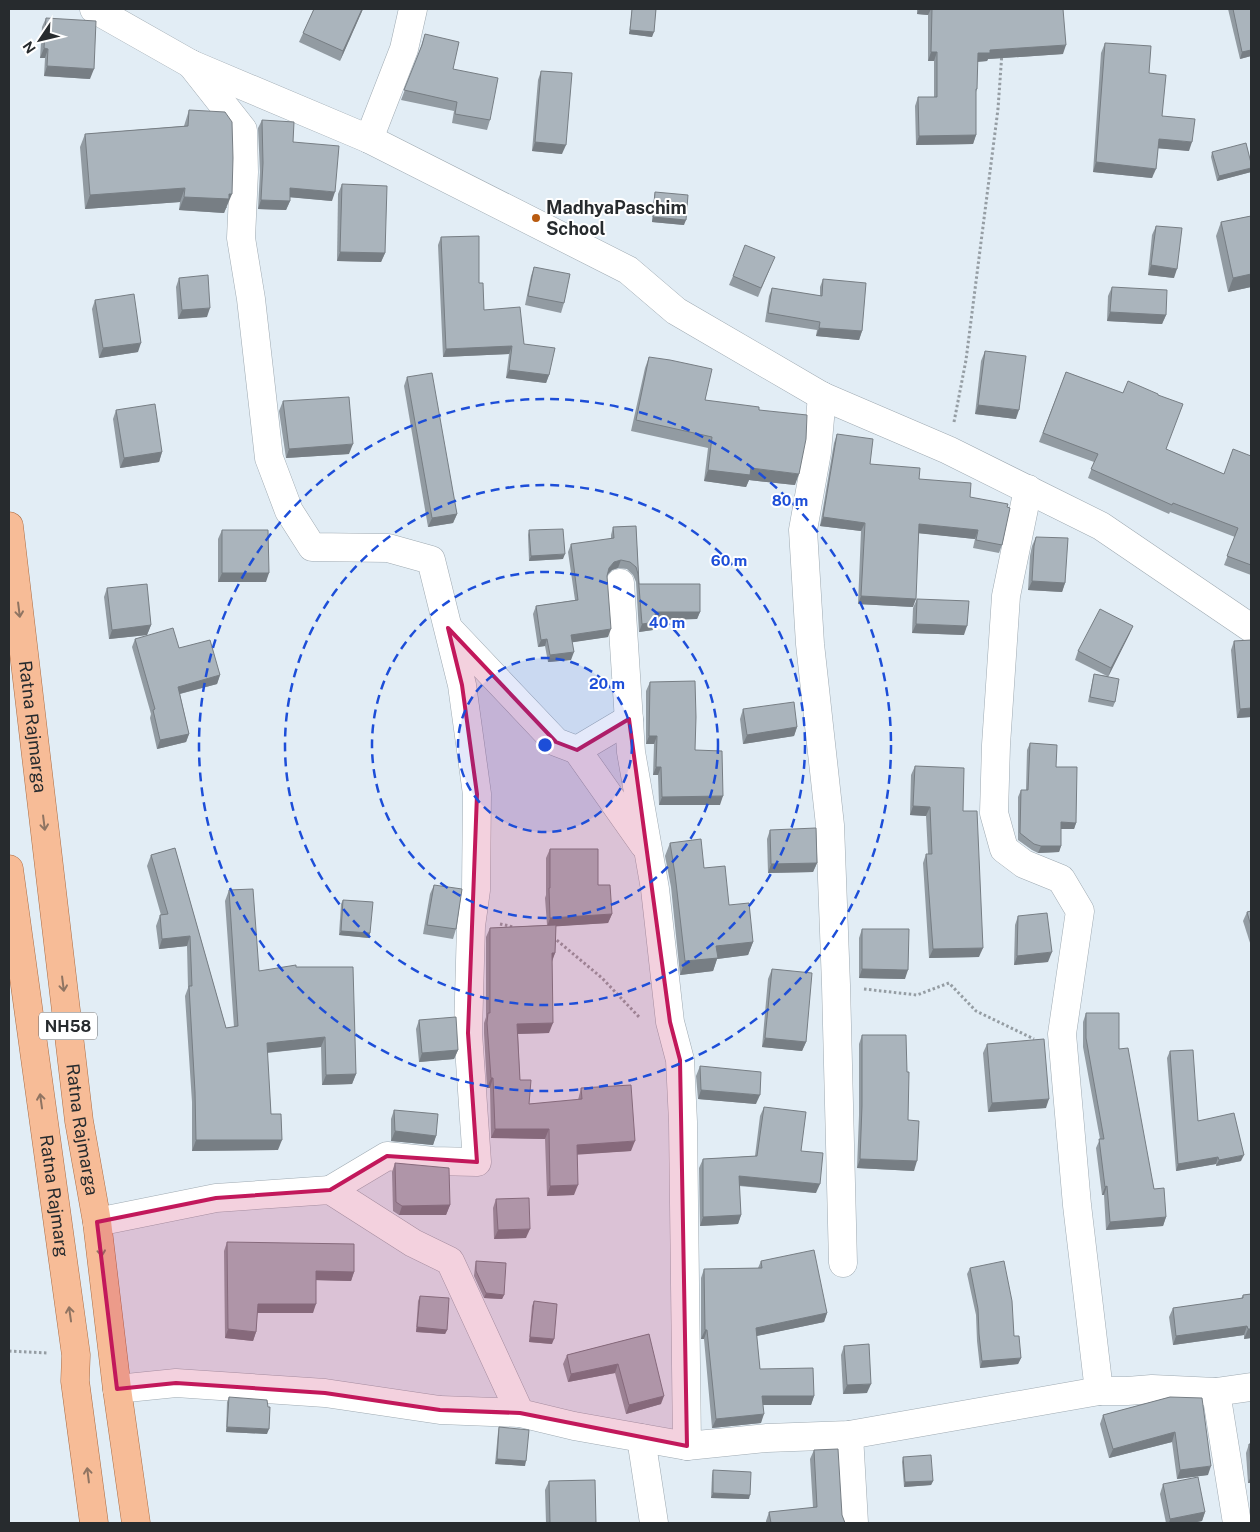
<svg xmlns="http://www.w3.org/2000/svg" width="1260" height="1532" font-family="'Public Sans',sans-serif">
	<rect width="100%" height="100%" fill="#e2edf5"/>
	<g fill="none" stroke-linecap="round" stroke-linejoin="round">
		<defs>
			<g id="minor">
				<path d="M94,9L191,64L369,139L628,270L676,311L822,396L948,450L1101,526L1251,628"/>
				<path d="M191,64L243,130L244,172L241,238L251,299L269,458L289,511L312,547L388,548L431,560L462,685L477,794L476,890L471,926L468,1033L477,1162L433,1161L387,1156L330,1190"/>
				<path d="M369,139L404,49L413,9"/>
				<path d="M822,396L817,452L803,530L810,644L830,825L836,985L843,1263"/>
				<path d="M1028,489L1006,596L996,745L994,813L1004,849L1024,864L1061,879L1080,911L1062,1034L1077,1205L1099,1391"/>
				<path d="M620,583L631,752L655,889L670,1022L680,1060L683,1122L687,1446"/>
				<path d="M449,629L556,742L577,750L629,719"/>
				<path d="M577,750L644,845"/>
				<path d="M97,1222L216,1198L330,1190L413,1243L450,1261L520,1413"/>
				<path d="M117,1389L176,1383L325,1393L440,1410L520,1413L574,1426L687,1446L767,1438L849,1435L1099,1391H1127L1152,1389L1216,1392L1251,1387"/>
				<path d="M1216,1392L1237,1523"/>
				<path d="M849,1435L854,1523"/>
				<path d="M641,1438L654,1523"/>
			</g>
			<g id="major">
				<path id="s1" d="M9,526L79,1121L97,1222L117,1389L136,1523"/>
				<path id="s2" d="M9,869L76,1355L75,1381L94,1523"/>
			</g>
		</defs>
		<!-- minor casing -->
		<use href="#minor" stroke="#9faab2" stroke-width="29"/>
		<!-- major casing -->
		<use href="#major" stroke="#ab6d45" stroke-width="29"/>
		<!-- path -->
		<g stroke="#959da3" stroke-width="3" stroke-dasharray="2.5 2.5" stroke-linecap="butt">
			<path d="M954,422L966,360L998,109L1005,9"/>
			<path d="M500,924L514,927"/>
			<path d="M553,937L602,978L640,1018"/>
			<path d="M864,989L917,995L949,983L976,1011L1034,1039"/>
			<path d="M9,1351L48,1353"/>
		</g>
		<!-- minor -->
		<use href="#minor" stroke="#fff" stroke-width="28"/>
		<!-- major -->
		<use href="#major" stroke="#f7bc97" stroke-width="28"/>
	</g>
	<!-- wall -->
	<g fill="#929ba2">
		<path d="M314,9H363L340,61L299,42Z"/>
		<path d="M632,9H656L652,37L629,34Z"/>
		<path d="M917,9H1063V54L988,59L987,61L977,62V89L976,92V135L973,144L916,145L915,106L918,97H934V61H928V15L917,14Z"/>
		<path d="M1228,9H1251V56L1240,59Z"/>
		<path d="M46,18L90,79L44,76L45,58H40L42,27Z"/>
		<path d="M425,34L453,69L490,120L487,130L452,123L454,111L401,100L419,53Z"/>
		<path d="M1105,43L1149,73L1162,116L1189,151L1158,148L1152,178L1093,172L1101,53Z"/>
		<path d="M541,71L562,154L532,151L538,80Z"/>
		<path d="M189,110L227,208H226L224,213L179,210L180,202L85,209L80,147L85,134L184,126Z"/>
		<path d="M262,120L293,142L332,201L290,197V201L286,210L258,209L260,172L258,128Z"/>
		<path d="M1212,152L1251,172L1217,181L1211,157Z"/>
		<path d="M342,184L385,253L381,262L337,261L338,194Z"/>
		<path d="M655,192L684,225L652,222L654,197Z"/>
		<path d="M1251,216V287L1228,292L1216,236L1221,222Z"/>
		<path d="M1156,226L1174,278L1148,275L1152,235Z"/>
		<path d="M441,237L479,283L484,310L549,375L546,383L506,378L509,354L443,357L438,245Z"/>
		<path d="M771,266L758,297L729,285L733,276Z"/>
		<path d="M534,267L564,303L561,313L525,305L531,276Z"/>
		<path d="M179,278L207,317L178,319L176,287Z"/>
		<path d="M823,279L862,331L859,340L816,336L817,330L765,322L769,296L772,288L820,296V287Z"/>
		<path d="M1112,287L1166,315L1162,324L1107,321L1108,296Z"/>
		<path d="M95,300L138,352L99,358L92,309Z"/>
		<path d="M985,351L1016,419L975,414L981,361Z"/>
		<path d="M649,357L705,400L759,410L795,485L749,480L746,487L704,481L708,448L631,431L645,368Z"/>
		<path d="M1066,372L1123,393L1158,395L1166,449L1224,474L1251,456V575L1224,565L1235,537L1170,512L1169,514L1088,478L1094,462L1039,442Z"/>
		<path d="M407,377L457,514L453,523L428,527L404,386Z"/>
		<path d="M283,401L349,454L286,458L279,411Z"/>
		<path d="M116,410L162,452L159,462L120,468L113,419Z"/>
		<path d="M837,434L870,464L919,479L970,497L1002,545L999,553L973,548L975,539L919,533L913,607L858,604L861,531L820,526L834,443Z"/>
		<path d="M636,526L639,584L700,612L697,619L656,620L653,630L639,632L636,582L633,575L627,569L618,568L612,570L608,574L607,576L608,637L572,642L571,660L548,662L545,646L538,647L533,614L536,606L575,600L568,552L571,544L611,539V535L613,527Z"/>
		<path d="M222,530L266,582H218V539Z"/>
		<path d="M529,530L563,559L529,561L528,535Z"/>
		<path d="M1036,537L1065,583L1062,592L1028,590L1030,556L1032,546Z"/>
		<path d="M107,588L151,625L147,635L109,639L104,597Z"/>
		<path d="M917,599L964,635L912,633L913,608Z"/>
		<path d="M1133,626L1129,635L1108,677L1115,702L1113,707L1088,702L1093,678L1094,674L1107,676L1075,660L1078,651Z"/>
		<path d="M135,639L179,648L220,675L217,684L180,694L189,734L186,742L157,749L150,718L151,714L132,647Z"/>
		<path d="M1251,640V717L1237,718L1231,650L1234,641Z"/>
		<path d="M650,682L695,750L720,805H659L658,775H653L654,744H646V691Z"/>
		<path d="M743,709L797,727L794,736L743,744L740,719Z"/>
		<path d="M1030,743L1056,767L1076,823L1074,829H1061V846L1059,852L1038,853L1032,850L1018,840V797L1021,790H1026L1027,750Z"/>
		<path d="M915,766L963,811L979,957L929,958L923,863L926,854H928L926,816L910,815L911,775Z"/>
		<path d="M770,830L817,863L813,872L768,873L767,839Z"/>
		<path d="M670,843L704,868L753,942L748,955L717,959L713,971L680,975L671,887L665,856Z"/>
		<path d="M175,848L226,1028L234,1027L225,901L229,890L259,971L296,967L356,1074L352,1084L322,1085L321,1047L267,1053L271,1114L278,1150L192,1151V1102L185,996L188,988L187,946L159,949L156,926L160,915H161L147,866L151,855Z"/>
		<path d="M550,849L598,885L612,914L608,923L556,926L555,953L552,962L549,1033L518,1034L520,1080L529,1104L578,1100L581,1088L631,1151L577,1154L574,1195L547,1196L545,1139L491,1138L490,1088H487L484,1033V1023L486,1017V937L490,928L547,925L545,898L546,895V858Z"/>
		<path d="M434,885L456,929L453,939L423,934L430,894Z"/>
		<path d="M343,900L369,938L339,935L341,904Z"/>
		<path d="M1251,911V946L1243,921L1247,912Z"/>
		<path d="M1018,916L1048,962L1014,965L1015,925Z"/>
		<path d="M862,929L905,979L859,978V938Z"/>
		<path d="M772,969L806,1042L802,1051L762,1047L768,979Z"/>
		<path d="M1086,1013L1119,1049L1154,1189L1166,1217L1163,1226L1106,1230L1104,1195H1102L1096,1148L1100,1139L1083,1047V1022Z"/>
		<path d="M419,1020L458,1050L454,1059L419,1062L416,1029Z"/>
		<path d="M862,1035L907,1072L908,1120L914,1171L857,1168L859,1115V1044Z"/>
		<path d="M987,1044L1046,1108L988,1112L983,1053Z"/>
		<path d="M1170,1051L1198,1121L1241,1161L1216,1166V1164L1176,1171L1167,1058Z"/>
		<path d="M700,1066L756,1104L698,1099L696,1076Z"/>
		<path d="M764,1107L801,1151L816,1193L739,1186L741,1215L738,1224L700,1226L699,1168L703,1159L755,1156L760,1116Z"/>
		<path d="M394,1110L436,1136L433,1145L391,1141V1119Z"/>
		<path d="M395,1163L450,1205L446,1215H399L393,1211L392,1172Z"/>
		<path d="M496,1199L526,1238L494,1239L493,1208Z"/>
		<path d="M227,1242L354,1272L351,1281L316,1280L313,1313H257L256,1332L253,1341L225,1338L224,1251Z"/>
		<path d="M476,1261L504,1295L502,1299L484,1298L474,1276L475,1266Z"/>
		<path d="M761,1261L827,1313L824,1322L756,1336L760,1369L814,1396L811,1405H763L761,1423L712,1428L704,1339H701V1278L704,1269L758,1268Z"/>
		<path d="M970,1268L1014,1336L1021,1358L1018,1364L980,1368L977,1341L976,1315L967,1274Z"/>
		<path d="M1251,1294V1338L1244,1339V1335L1173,1345L1169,1317L1173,1308L1241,1299L1243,1295Z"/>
		<path d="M420,1296L447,1330L445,1334L416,1332L418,1301Z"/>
		<path d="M534,1301L552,1344L529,1342L532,1306Z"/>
		<path d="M649,1334L661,1404L626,1414L615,1373L568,1382L563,1364L567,1355Z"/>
		<path d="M844,1346L867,1393L843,1394L841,1355Z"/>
		<path d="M229,1397L267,1434L226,1432L227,1402Z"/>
		<path d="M1170,1397L1208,1475L1177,1479L1172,1442L1109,1458L1100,1424L1103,1415Z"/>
		<path d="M499,1427L525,1466L495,1464L498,1432Z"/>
		<path d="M1249,1444H1251V1483H1248L1246,1453Z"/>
		<path d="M814,1450L845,1523H766V1521L769,1512L813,1508L810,1459Z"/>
		<path d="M903,1457L933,1481L931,1485L904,1487L902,1462Z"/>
		<path d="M713,1470L749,1499L711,1498L712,1475Z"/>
		<path d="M549,1481L596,1523H546L545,1490Z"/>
		<path d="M1163,1484L1205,1512L1202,1521L1192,1523H1166L1160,1494Z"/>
	</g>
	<!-- shaded-wall -->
	<g fill="#777e84">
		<path d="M362,9H363L340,61L343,51Z"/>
		<path d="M919,9H931L928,15L917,14Z"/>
		<path d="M630,30L654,32L652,37L629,34Z"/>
		<path d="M1066,45L1063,54L988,59L987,61L974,62L978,53L990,50Z"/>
		<path d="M44,48L48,49L45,58H40Z"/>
		<path d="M1251,50V56L1240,59L1242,52Z"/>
		<path d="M931,52H937L934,61H928Z"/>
		<path d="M47,66L94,69L90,79L44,76Z"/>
		<path d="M976,135L973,144L916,145L919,136Z"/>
		<path d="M1159,139L1192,142L1189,151L1155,148Z"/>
		<path d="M535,142L566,145L562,154L532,151Z"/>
		<path d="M1096,162L1156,169L1152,178L1093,172Z"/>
		<path d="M1251,168V172L1217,181L1219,176Z"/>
		<path d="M185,188L180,202L85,209L90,195Z"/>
		<path d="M290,188L335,192L332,201L287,197Z"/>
		<path d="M229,194H232L224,213L179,210L184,197Z"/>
		<path d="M261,200L290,201L286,210L258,209Z"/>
		<path d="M653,217L686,220L684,225L652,222Z"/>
		<path d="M340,252L385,253L381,262L337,261Z"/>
		<path d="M1151,265L1177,269L1174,278L1148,275Z"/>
		<path d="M1251,274V287L1228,292L1233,278Z"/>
		<path d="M210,308L207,317L178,319L182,310Z"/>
		<path d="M1110,312L1166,315L1162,324L1107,321Z"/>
		<path d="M819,328L862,331L859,340L816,336Z"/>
		<path d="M141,343L138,352L99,358L103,348Z"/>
		<path d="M512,346L509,354L443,357L446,349Z"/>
		<path d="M509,370L549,375L546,383L506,378Z"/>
		<path d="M978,405L1019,410L1016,419L975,414Z"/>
		<path d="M353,444L349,454L286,458L289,449Z"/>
		<path d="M162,452L159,462L120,468L124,458Z"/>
		<path d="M751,468L799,474L795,485L749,480L746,487L704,481L708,470Z"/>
		<path d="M457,514L453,523L428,527L432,518Z"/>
		<path d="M823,517L865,523L861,531L820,526Z"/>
		<path d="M919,524L978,530L975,539L916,533Z"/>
		<path d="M565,554L563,559L529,561L531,556Z"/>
		<path d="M621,560L618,568L612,570L606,576L609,568L614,562Z"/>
		<path d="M222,573H269L266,582H218Z"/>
		<path d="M1032,581L1065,583L1062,592L1028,590Z"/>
		<path d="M861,596L916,599L913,607L858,604Z"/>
		<path d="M655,612H700L697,619L652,620Z"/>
		<path d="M656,622L653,630L639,632L642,624Z"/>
		<path d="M916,624L967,626L964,635L912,633Z"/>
		<path d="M151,625L147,635L109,639L112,630Z"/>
		<path d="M1133,626L1129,635L1108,677L1111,668Z"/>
		<path d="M611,629L608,637L568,643L571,635Z"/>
		<path d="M547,639L545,646L538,647L541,640Z"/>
		<path d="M574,652L571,660L548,662L550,655Z"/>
		<path d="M220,675L217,684L175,695L178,687Z"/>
		<path d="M1251,708V717L1237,718L1240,709Z"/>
		<path d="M797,727L794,736L743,744L747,735Z"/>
		<path d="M189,734L186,742L157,749L160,740Z"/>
		<path d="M649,736H657L654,744H646Z"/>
		<path d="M656,767H661L658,775H653Z"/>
		<path d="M723,796L720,805H659L662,797Z"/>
		<path d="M913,806L930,807L926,816L910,815Z"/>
		<path d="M1061,822L1076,823L1074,829H1058Z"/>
		<path d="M1041,846H1061L1059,852L1038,853Z"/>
		<path d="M817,863L813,872L768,873L771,864Z"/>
		<path d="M612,914L608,923L547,927L550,918Z"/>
		<path d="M341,931L370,933L369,938L339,935Z"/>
		<path d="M190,936L187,946L159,949L162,939Z"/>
		<path d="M753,942L748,955L717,959L713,971L680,975L685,961L716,946Z"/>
		<path d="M983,948L979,957L929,958L933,949Z"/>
		<path d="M1052,952L1048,962L1014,965L1017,956Z"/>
		<path d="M552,953H555L551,963Z"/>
		<path d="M862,969L908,970L905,979L859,978Z"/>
		<path d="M553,1023L549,1033L514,1034L517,1024Z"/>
		<path d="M325,1037L321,1047L263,1053L267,1043Z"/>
		<path d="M765,1038L806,1042L802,1051L762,1047Z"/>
		<path d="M458,1050L454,1059L419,1062L422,1053Z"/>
		<path d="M356,1074L352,1084L322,1085L326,1075Z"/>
		<path d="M491,1078H493L490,1088H487Z"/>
		<path d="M701,1090L760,1095L756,1104L698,1099Z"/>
		<path d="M1049,1099L1046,1108L988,1112L992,1103Z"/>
		<path d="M495,1129H549L545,1139L491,1138Z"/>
		<path d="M395,1131L436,1136L433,1145L391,1141Z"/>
		<path d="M196,1140H282L278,1150L192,1151Z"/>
		<path d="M635,1141L631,1151L573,1155L577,1145Z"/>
		<path d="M1244,1155L1241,1161L1216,1166L1219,1160Z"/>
		<path d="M1218,1157L1216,1164L1176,1171L1178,1164Z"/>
		<path d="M860,1159L917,1161L914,1171L857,1168Z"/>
		<path d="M739,1176L820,1184L816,1193L735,1185Z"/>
		<path d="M578,1185L574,1195L547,1196L550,1186Z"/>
		<path d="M1107,1186L1104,1195H1102L1105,1187Z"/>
		<path d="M450,1205L446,1215H399L402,1206Z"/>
		<path d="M741,1215L738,1224L700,1226L703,1217Z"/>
		<path d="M1166,1217L1163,1226L1106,1230L1110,1222Z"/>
		<path d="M530,1229L526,1238L494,1239L498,1230Z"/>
		<path d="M316,1271L354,1272L351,1281L312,1280Z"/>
		<path d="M486,1293L504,1295L502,1299L484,1298Z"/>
		<path d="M258,1304H316L313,1313H255Z"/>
		<path d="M827,1313L824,1322L752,1337L756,1328Z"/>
		<path d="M1247,1326L1244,1335L1173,1345L1176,1336Z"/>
		<path d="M417,1327L447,1330L445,1334L416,1332Z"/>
		<path d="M228,1329L256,1332L253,1341L225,1338Z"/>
		<path d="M1248,1329H1251V1338L1244,1339Z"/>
		<path d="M705,1330H707L704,1339H701Z"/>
		<path d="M530,1337L554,1339L552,1344L529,1342Z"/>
		<path d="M1021,1358L1018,1364L980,1368L982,1361Z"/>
		<path d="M618,1364L615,1373L568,1382L571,1374Z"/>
		<path d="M871,1384L867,1393L843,1394L847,1385Z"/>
		<path d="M664,1396L661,1404L626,1414L629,1405Z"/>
		<path d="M762,1396H814L811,1405H759Z"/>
		<path d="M764,1414L761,1423L712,1428L716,1419Z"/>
		<path d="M227,1427L269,1429L267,1434L226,1432Z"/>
		<path d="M1175,1432L1172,1442L1109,1458L1113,1449Z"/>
		<path d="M497,1459L526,1461L525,1466L495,1464Z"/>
		<path d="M1211,1466L1208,1475L1177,1479L1180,1470Z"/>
		<path d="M1251,1476V1483H1248Z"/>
		<path d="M933,1481L931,1485L904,1487L905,1482Z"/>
		<path d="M713,1493L750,1495L749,1499L711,1498Z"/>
		<path d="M1205,1512L1202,1521L1192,1523H1169L1170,1519Z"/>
	</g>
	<!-- building -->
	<g fill="#aab4bc" stroke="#777e84">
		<path d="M314,9H362L343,51L303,33Z"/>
		<path d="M632,9H656L654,32L630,30Z"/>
		<path d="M932,9H1063L1066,45L990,50V53H978L977,89H976V135L919,136L918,97H937V52H931Z"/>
		<path d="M1233,9H1251V50L1242,52Z"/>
		<path d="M46,18L96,21L94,69L47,66L48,49L44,48Z"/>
		<path d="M425,34L459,42L453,69L498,78L490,120L455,114L457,102L404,90L422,45Z"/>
		<path d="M1105,43L1151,46L1149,73L1166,75L1162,116L1195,119L1192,142L1159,139L1156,169L1096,162Z"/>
		<path d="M541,71L572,73L566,145L535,142Z"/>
		<path d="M189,110L225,112L232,122L233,158L232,194H229V199L184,197L185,188L90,195L85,134L188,126Z"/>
		<path d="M262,120L294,122L293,142L339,146L335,192L290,188V201L261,200L263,163Z"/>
		<path d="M1246,143L1251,163V168L1219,176L1212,152Z"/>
		<path d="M342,184L387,186L385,253L340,252Z"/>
		<path d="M655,192L688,195L686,220L653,217Z"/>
		<path d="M1251,216V274L1233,278L1221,222Z"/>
		<path d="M1156,226L1182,228L1177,269L1151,265Z"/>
		<path d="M479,236V283H483L484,310L520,307L524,344L555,348L549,375L509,370L512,346L446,349L441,237Z"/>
		<path d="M745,245L775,257L761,288L733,276Z"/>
		<path d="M534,267L570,274L564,303L528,296Z"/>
		<path d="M208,275L210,308L182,310L179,278Z"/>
		<path d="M823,279L866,283L862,331L819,328L820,322L768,313L772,288L822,296Z"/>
		<path d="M1112,287L1167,290L1166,315L1110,312Z"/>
		<path d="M134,294L141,343L103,348L95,300Z"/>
		<path d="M985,351L1026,356L1019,410L978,405Z"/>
		<path d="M649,357L670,360L712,369L705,400L759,407V410L807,415L806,439L799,474L751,468L750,475L708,470L712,437L636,420Z"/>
		<path d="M1066,372L1123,393L1128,381L1158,394V395L1183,404L1166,449L1224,474L1233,449L1251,456V565L1227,556L1238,528L1173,503L1172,505L1091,469L1098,454L1043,433Z"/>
		<path d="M432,373L457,514L432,518L407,377Z"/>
		<path d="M349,397L353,444L289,449L283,401Z"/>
		<path d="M155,404L162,452L124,458L116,410Z"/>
		<path d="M837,434L873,439L870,464L920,468L919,479L971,483L970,497L1008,504L1007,507L1010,508L1002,545L976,540L978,530L919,524L916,599L861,596L865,523L823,517Z"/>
		<path d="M636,526L639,584H700V612H655L656,622L642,624L638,574L636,567L630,562L621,560L614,562L609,568L607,576L611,629L571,635L574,652L550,655L547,639L541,640L536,606L578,600L571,544L614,538L613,527Z"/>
		<path d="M563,529L565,554L531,556L529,530Z"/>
		<path d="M222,530H268L269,573H222Z"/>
		<path d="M1036,537L1068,538L1065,583L1032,581L1034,546Z"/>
		<path d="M147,584L151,625L112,630L107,588Z"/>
		<path d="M917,599L969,601L967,626L916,624Z"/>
		<path d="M1100,609L1133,626L1111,668L1078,651Z"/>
		<path d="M173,628L179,648L210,640L220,675L178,687L189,734L160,740L153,710L155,709L135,639Z"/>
		<path d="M1251,640V708L1240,709L1234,641Z"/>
		<path d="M1094,674L1119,679L1115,702L1090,697Z"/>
		<path d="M695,681L696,717L695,750L722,751L723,796L662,797L661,767H656L657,736H649L650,682Z"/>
		<path d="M794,702L797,727L747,735L743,709Z"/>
		<path d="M1030,743L1057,745L1056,767H1077L1076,823L1061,822V846H1041L1034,844L1020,833L1021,790H1028Z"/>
		<path d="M915,766L964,768L963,811H977L983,948L933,949L926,854H932L930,807L913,806Z"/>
		<path d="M816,828L817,863L771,864L770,830Z"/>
		<path d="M701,839L704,868L725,866L729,905L749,903L753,942L716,946L718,958L685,961L675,874L670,843Z"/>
		<path d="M175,848L226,1028L238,1026L229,890L253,889L259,971L296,965V967H353L356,1074L326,1075L325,1037L267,1043L271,1114H281L282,1140H196L195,1092L189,986H192L190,936L162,939L160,915L168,914L151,855Z"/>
		<path d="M550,849H598V885H610L612,914L550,918L549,888H550Z"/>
		<path d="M434,885L462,889L456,929L427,925Z"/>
		<path d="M343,900L373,902L370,933L341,931Z"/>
		<path d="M1251,911V926L1247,912Z"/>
		<path d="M1047,913L1052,952L1017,956L1018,916Z"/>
		<path d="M556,925L555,953H552L553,1023L517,1024L520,1080H531L529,1104L582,1099L581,1088L631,1085L635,1141L577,1145L578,1185L550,1186L549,1129H495L493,1078H491L487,1023L488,1013H490V928Z"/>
		<path d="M862,929H909L908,970L862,969Z"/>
		<path d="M772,969L812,973L806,1042L765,1038Z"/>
		<path d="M1086,1013H1119V1049L1128,1048L1154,1189L1164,1188L1166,1217L1110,1222L1107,1186L1105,1187L1099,1139H1104L1086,1038Z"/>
		<path d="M456,1017L458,1050L422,1053L419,1020Z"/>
		<path d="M862,1035H906L907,1072H909L908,1120L919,1121L917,1161L860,1159L862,1106Z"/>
		<path d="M1044,1039L1049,1099L992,1103L987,1044Z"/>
		<path d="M1193,1050L1198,1121L1234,1113L1244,1155L1219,1160L1218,1157L1178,1164L1170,1051Z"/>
		<path d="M700,1066L761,1072L760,1095L701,1090Z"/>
		<path d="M764,1107L806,1112L801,1151L823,1153L820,1184L739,1176L741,1215L703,1217V1159L757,1156Z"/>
		<path d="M394,1110L438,1114L436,1136L395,1131Z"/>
		<path d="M395,1163L449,1168L450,1205L402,1206L396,1202Z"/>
		<path d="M529,1198L530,1229L498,1230L496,1199Z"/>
		<path d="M227,1242L354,1244V1272L316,1271V1304H258L256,1332L228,1329Z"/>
		<path d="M814,1250L827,1313L756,1328L760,1369L813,1368L814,1396H762L764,1414L716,1419L707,1330H705L704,1269L762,1268L761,1261Z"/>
		<path d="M476,1261L506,1263L504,1295L486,1293L476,1271Z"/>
		<path d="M1004,1261L1012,1301L1014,1336H1019L1021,1358L982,1361L979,1334L978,1309L970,1268Z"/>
		<path d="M1251,1294V1329H1248L1247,1326L1176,1336L1173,1308L1243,1298V1295Z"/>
		<path d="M420,1296L449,1298L447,1330L417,1327Z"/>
		<path d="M534,1301L557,1304L554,1339L530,1337Z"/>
		<path d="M649,1334L664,1396L629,1405L618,1364L571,1374L567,1355Z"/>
		<path d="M869,1344L871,1384L847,1385L844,1346Z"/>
		<path d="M229,1397L267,1400L268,1407H270L269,1429L227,1427Z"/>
		<path d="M1170,1397L1202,1398L1211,1466L1180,1470L1175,1432L1113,1449L1103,1415Z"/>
		<path d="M499,1427L529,1430L526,1461L497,1459Z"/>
		<path d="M1249,1444H1251V1467Z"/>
		<path d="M838,1449L842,1515L845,1523H771L769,1512L817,1507L814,1450Z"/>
		<path d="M931,1455L933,1481L905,1482L903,1457Z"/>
		<path d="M713,1470L751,1472L750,1495L713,1493Z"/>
		<path d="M1198,1477L1205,1512L1170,1519L1163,1484Z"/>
		<path d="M595,1480L596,1523H550L549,1481Z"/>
	</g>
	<!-- one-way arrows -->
	<defs><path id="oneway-shaft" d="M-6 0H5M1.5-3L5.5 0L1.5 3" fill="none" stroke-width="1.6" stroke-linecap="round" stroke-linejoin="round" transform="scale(1.25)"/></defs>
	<g stroke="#8f7462">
		<use href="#oneway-shaft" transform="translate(19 610) rotate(83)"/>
		<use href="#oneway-shaft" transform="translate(44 823) rotate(83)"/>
		<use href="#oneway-shaft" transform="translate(63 984) rotate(83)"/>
		<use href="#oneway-shaft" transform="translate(41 1101) rotate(-98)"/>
		<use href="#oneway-shaft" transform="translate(101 1249) rotate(83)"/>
		<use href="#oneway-shaft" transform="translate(70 1314) rotate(-98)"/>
		<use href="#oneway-shaft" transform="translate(88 1475) rotate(-97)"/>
	</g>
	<!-- marked area -->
	<path fill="#c2185b" fill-opacity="0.2" stroke="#c2185b" stroke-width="4" stroke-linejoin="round" d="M448,628L556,742L577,750L629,719L670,1022L680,1060L687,1446L520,1413L440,1410L325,1393L176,1383L117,1389L97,1222L216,1198L330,1190L387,1156L477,1162L468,1033L477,794L462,685Z"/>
	<!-- distance rings -->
	<circle cx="545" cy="745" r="87" fill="#1d4ed8" fill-opacity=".12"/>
	<g fill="none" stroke="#1d4ed8" stroke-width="2.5" stroke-dasharray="9 6">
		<circle cx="545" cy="745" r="87"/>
		<circle cx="545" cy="745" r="173"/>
		<circle cx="545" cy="745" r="260"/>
		<circle cx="545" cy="745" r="346"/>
	</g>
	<!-- markers -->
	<circle fill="#b95b10" stroke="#fff" stroke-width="2" cx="536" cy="218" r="5"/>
	<g text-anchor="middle" stroke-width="4" stroke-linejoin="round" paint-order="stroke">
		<!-- shield labels -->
		<rect fill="#fff" stroke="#686b6d" stroke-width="1" x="39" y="1012.5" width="58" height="27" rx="4"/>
		<g font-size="16" font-weight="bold" fill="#272b2e">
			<text x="68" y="1032">NH58</text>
		</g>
		<!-- poi labels -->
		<g font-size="18" font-weight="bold" fill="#272b2e" stroke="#fff" text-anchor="start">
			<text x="546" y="214">MadhyaPaschim<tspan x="546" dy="21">School</tspan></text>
		</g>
		<!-- street labels -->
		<g font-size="18" fill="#272b2e" stroke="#fff">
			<text dy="6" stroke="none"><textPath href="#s1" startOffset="202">Ratna Rajmarga</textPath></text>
			<text dy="6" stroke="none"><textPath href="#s1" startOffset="608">Ratna Rajmarga</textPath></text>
			<text dy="6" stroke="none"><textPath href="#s2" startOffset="330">Ratna Rajmarg</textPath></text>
		</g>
	</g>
	<circle cx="545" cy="745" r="8" fill="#1d4ed8" stroke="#fff" stroke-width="2.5"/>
	<g font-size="15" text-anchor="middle" font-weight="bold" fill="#1d4ed8" stroke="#fff" stroke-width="4" stroke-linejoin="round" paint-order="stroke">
		<text x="790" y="506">80 m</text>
		<text x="729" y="566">60 m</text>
		<text x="667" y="628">40 m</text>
		<text x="607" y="689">20 m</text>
	</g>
	<!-- border -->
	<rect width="1260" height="1532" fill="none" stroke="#272b2e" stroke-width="20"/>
	<!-- north arrow -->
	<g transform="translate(40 40) rotate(235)" stroke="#ffffff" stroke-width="4" paint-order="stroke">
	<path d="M0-4L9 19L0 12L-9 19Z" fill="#272b2e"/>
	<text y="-8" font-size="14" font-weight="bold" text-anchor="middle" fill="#272b2e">N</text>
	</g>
</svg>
